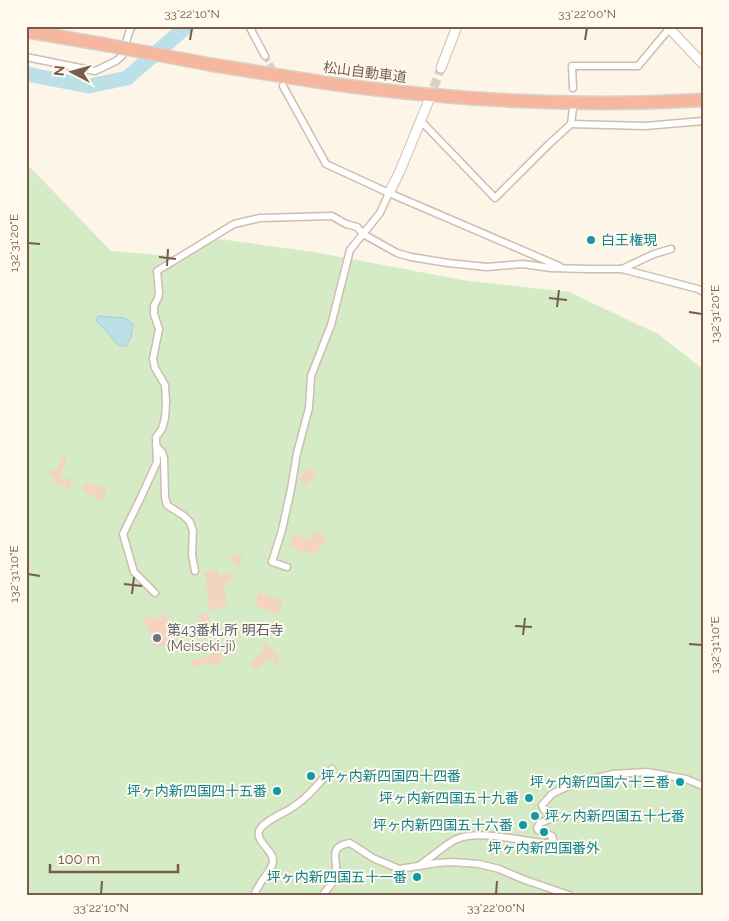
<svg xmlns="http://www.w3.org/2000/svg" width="729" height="921" font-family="Raleway,'Noto Sans JP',sans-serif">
	<rect width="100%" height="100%" fill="#fdf5e8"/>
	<!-- green -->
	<path fill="#d4ebc5" d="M26,163L111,251L183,257L219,239L314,252L468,281L569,292L658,334L703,369V895H26Z"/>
	<!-- water -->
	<path fill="#bbe0e7" stroke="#a1cfd9" d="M98,316L125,318L133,324L131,337L126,346H121L117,344L105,329L97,322L96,319Z"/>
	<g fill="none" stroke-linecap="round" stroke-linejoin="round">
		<!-- river -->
		<path stroke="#bbe0e7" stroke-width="15" d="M26,74L89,86L127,78L187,26"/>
	</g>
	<!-- building -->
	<g fill="#f2d4bf">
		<path d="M63,456L67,458L61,477L72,480L69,488L55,484L56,479L49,476L51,469L56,471Z"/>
		<path d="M308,467L316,472L306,486L299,479Z"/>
		<path d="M85,483L107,488L103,501L91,497L92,495L82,491Z"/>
		<path d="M314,531L328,538L313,555L304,551V554L296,550V548L289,546L294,534L307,539Z"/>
		<path d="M233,553L243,556L239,566L233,564L234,560L231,559Z"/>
		<path d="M217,569L219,575L232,572L233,579L226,580L228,585L223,586L228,606L210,610L207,599L209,598L206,588L208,587L204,573Z"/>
		<path d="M259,592L283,601L278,615L254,605Z"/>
		<path d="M207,613L211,626L202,630L197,617Z"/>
		<path d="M166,614L176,641L154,648L147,625L145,626L142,618L150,615L152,620Z"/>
		<path d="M267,642L280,660L275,664L270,658L255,670L250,662L265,651L261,646Z"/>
		<path d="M220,651L224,662L212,666L211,663L194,667L192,660L209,656V654Z"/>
	</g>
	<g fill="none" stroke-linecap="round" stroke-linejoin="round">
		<!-- street-tunnel -->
		<path stroke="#dccfc1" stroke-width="6" stroke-dasharray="6 3" stroke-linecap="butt" d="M265,56L276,74"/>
		<!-- secondary-tunnel -->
		<path stroke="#dccfc1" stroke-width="9" stroke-dasharray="9 4.5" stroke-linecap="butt" d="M429,100L441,68"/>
		<defs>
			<g id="street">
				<path d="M249,26L265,56"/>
				<path d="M26,57L95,71L116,61L122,56L130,29L133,26"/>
				<path d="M283,86L326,164L389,193L559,266"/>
				<path d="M573,88L572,66H638L669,29"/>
				<path d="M421,121L495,198L548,145L571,124L573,108"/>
				<path d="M571,124L645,126L703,121"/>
				<path d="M622,269L654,254L671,249"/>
				<path d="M156,446L162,452L164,458L165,497L167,505L184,516L190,522L193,531L192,555L195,571"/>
				<path d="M287,567L272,562L282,530L291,489L297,453L309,408L311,376L331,325L350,250L380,213L389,193"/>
				<path d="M155,593L134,572L123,534L142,495L157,462L156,437L162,429L165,418L166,402L165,385L155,368L153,359L159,329L154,314V306L158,298L159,292L157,271L234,224L260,218L332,216L346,224L357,227L363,234L397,253L411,257L448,263L487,267L523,264L551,268L587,269H622L698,289L703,292"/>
				<path d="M419,866C429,859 447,843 457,839C479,830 519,840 542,843H549L553,839L552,836L538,830L537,828L540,823L555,817V813L544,810L542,805L552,794L564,788L584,781L613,774L647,772L686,779L703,786"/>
				<path d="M254,895C257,889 260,883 264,878C267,873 272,868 273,862C274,850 256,843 259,831C262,822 282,814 290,809C307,799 319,783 332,769"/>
				<path d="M323,895C327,888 335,883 336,874C338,859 327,847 350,843L373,858L399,869L437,863L452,862L479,864L499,869L525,880L569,895"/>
			</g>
			<g id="secondary">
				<path d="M667,26L703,64"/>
				<path d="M441,68L457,26"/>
				<path d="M389,193L400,171L429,100"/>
			</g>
			<g id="highway">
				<path d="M26,31L107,45"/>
				<path d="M213,65C258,72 303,80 348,86C465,101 584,107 703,100"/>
			</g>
		</defs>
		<!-- street casing -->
		<use href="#street" stroke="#cfbdad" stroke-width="9"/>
		<!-- secondary casing -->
		<use href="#secondary" stroke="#d4bfad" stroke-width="11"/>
		<!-- highway casing -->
		<use href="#highway" stroke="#d9d1cd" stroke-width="15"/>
		<!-- street -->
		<use href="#street" stroke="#fff" stroke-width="6"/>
		<!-- secondary -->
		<use href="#secondary" stroke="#fff" stroke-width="9"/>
		<!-- highway -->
		<use href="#highway" stroke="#f7b79e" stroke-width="12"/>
		<defs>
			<path id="highway-bridge" d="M107,45L213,65"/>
		</defs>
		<!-- highway-bridge casing -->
		<use href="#highway-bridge" stroke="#d9d1cd" stroke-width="15" stroke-linecap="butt"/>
		<!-- highway-bridge -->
		<use href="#highway-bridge" stroke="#f7b79e" stroke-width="12"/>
	</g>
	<!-- ticks -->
	<path fill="none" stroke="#775c4b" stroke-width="2" d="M190,40L192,28M585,40L587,28M28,243L40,244M159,257L176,259M167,266L168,249M549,298L567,300M557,307L559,290M689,312L702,314M28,574L40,576M124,584L142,586M132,594L134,577M515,626L532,627M523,635L525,618M689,644L702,645M101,894L102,881M496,894L497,881"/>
	<!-- markers -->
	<g fill="#0f9aa8" stroke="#fff9ee" stroke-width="2">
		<circle cx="591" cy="240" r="5"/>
		<circle cx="311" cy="776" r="5"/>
		<circle cx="680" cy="782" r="5"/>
		<circle cx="277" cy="791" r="5"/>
		<circle cx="529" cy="798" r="5"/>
		<circle cx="535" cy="816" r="5"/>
		<circle cx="523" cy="825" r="5"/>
		<circle cx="544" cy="832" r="5"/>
		<circle cx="417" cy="877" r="5"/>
	</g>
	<circle fill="#6b7280" stroke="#fff9ee" stroke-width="2" cx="157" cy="638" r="5"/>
	<g text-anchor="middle" stroke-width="4" stroke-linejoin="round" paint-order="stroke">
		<!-- street labels -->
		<g font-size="14" fill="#775c4b" stroke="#fff9ee">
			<text transform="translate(365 72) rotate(7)" y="5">松山自動車道</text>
		</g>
		<!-- culture labels -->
		<g font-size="14" fill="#0d838f" stroke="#fff9ee" text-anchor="end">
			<text x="601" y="245" text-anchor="start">白王権現</text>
			<text x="321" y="781" text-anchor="start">坪ヶ内新四国四十四番</text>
			<text x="670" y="787">坪ヶ内新四国六十三番</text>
			<text x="267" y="796">坪ヶ内新四国四十五番</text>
			<text x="519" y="803">坪ヶ内新四国五十九番</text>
			<text x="545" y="821" text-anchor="start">坪ヶ内新四国五十七番</text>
			<text x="513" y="830">坪ヶ内新四国五十六番</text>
			<text x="544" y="853" text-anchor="middle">坪ヶ内新四国番外</text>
			<text x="407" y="882">坪ヶ内新四国五十一番</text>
		</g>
		<!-- worship labels -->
		<g font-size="14" fill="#5b616d" stroke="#fff9ee" text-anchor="start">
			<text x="167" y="635">第43番札所 明石寺<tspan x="167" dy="16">(Meiseki-ji)</tspan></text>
		</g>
	</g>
	<!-- border -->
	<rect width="729" height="921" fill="none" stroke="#fff9ee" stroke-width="55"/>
	<!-- north arrow -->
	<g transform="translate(72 72) rotate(276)" stroke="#fff9ee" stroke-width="4" paint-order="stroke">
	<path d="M0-4L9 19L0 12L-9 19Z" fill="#775c4b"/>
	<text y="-8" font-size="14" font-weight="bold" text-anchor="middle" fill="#775c4b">N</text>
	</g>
	<!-- scale -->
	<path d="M50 864v8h128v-8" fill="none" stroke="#775c4b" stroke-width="2.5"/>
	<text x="58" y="864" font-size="15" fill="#775c4b" stroke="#fff9ee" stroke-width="4" paint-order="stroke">100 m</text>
	<rect x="28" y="28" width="674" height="866" fill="none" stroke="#775c4b" stroke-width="2"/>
	<g font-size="12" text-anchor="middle" fill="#775c4b">
		<text x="192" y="18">33°22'10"N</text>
		<text x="587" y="18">33°22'00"N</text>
		<text transform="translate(14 243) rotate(-90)" y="4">132°31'20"E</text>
		<text transform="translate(715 314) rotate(-90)" y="4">132°31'20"E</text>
		<text transform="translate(14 574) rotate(-90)" y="4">132°31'10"E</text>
		<text transform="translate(715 645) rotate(-90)" y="4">132°31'10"E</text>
		<text x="101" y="912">33°22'10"N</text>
		<text x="496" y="912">33°22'00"N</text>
	</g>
</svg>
